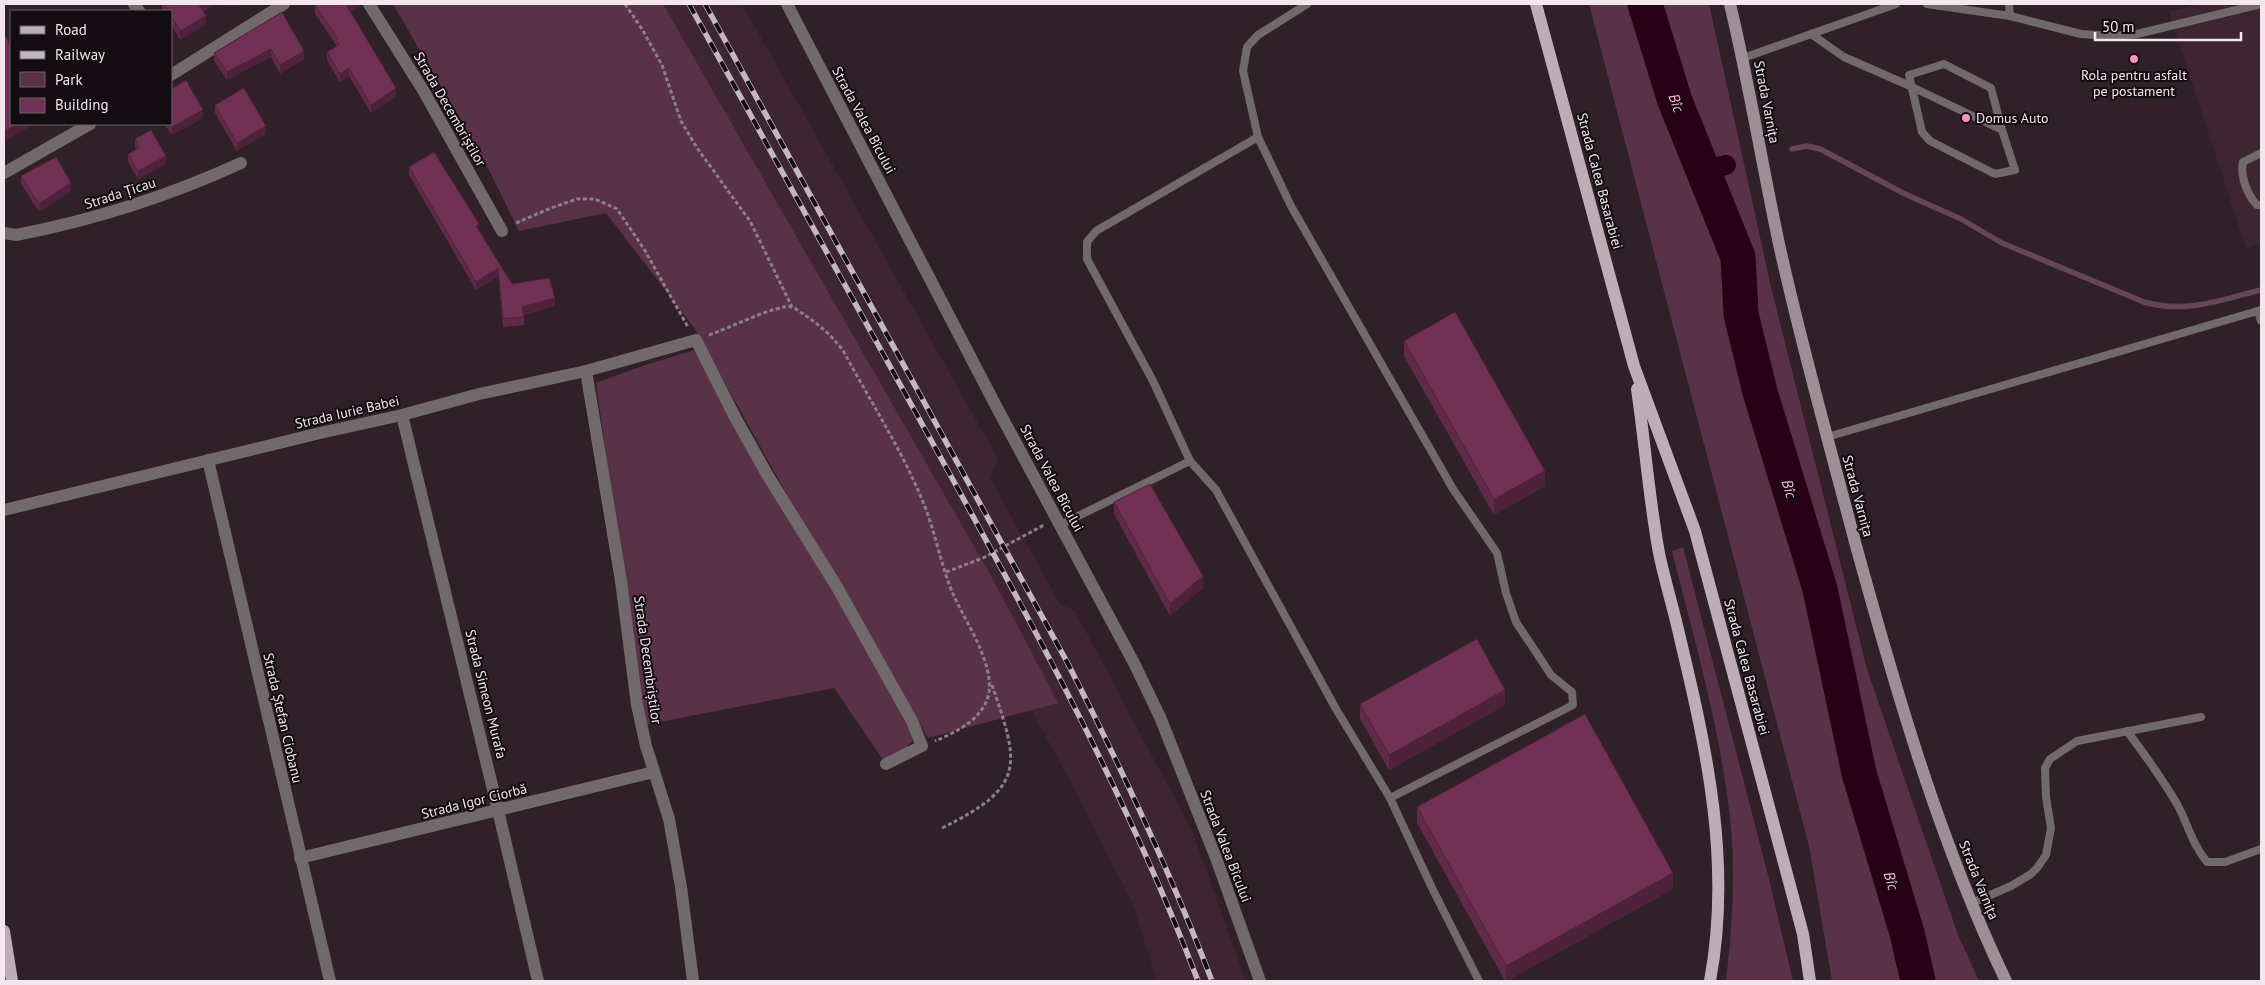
<svg xmlns="http://www.w3.org/2000/svg" width="2265" height="985" font-family="'PT Sans',sans-serif">
	<rect width="100%" height="100%" fill="#302028"/>
	<!-- built -->
	<g fill="#3d2632">
		<path d="M640,4H742L998,459L990,478L1060,604L1075,611L1192,831L1246,981H1157L1132,902L1072,785L802,285Z"/>
		<path d="M2199,4H2261V243L2246,248L2169,12Z"/>
	</g>
	<!-- green -->
	<g fill="#593247">
		<path d="M393,4H663L995,583L1058,703L928,738L796,511L695,329L606,213L519,231L486,164Z"/>
		<path d="M1589,4H1709L1771,287L1867,669L1958,935L1979,981H1832L1809,846Z"/>
		<path d="M695,350L847,611L907,718L913,740L906,748L884,761L834,688L644,725L596,383L645,365Z"/>
		<path d="M1683,547L1768,875L1793,981H1726C1732,928 1736,872 1730,818C1720,727 1694,639 1672,551Z"/>
	</g>
	<g fill="none" stroke-linecap="round" stroke-linejoin="round">
		<!-- stream -->
		<path stroke="#654558" stroke-width="5.5" d="M1792,149L1807,146L1820,149L1905,194L1961,219L2002,243L2144,302C2187,314 2219,300 2261,290"/>
		<!-- canal -->
		<path stroke="#280018" stroke-width="20" d="M1704,170L1726,165"/>
		<!-- river -->
		<path stroke="#280018" stroke-width="35" d="M1645,4L1675,101L1738,257L1741,314L1760,392L1820,589L1859,773L1907,933L1918,981"/>
		<!-- path -->
		<g stroke="#8d7f86" stroke-width="3" stroke-dasharray="4 2.5" stroke-linecap="butt">
			<path d="M625,4L642,29L662,65L681,121L697,148L750,221L792,307"/>
			<path d="M516,223L551,208L577,199H595L617,209L644,249L688,327"/>
			<path d="M709,335C725,330 779,303 792,307C796,308 799,312 802,313C819,325 832,335 844,352C871,403 904,453 925,507C936,535 941,566 953,594C965,621 993,661 989,692C985,718 957,732 935,741"/>
			<path d="M946,572L983,558L1044,525"/>
			<path d="M942,828C1028,786 1019,764 991,682"/>
		</g>
		<!-- lane -->
		<g stroke="#72696d" stroke-width="8">
			<path d="M1307,4L1258,35L1247,47L1243,71L1258,137L1291,206L1453,489L1497,553L1506,593L1516,622L1551,675L1572,692L1573,705L1390,798"/>
			<path d="M1927,4L2010,16L2081,34L2111,36L2137,34L2261,4"/>
			<path d="M2009,4L2010,16"/>
			<path d="M1811,34L1844,57L1910,86L2002,130L1991,88L1944,64L1909,75L1922,132L1930,141L1995,174L2015,170L2002,130"/>
			<path d="M1743,58L1896,4"/>
			<path d="M1258,137L1096,231L1087,242V259L1153,381L1190,461L1216,490L1336,709L1390,798L1433,890L1479,981"/>
			<path d="M2261,153L2243,162C2240,175 2247,195 2257,205H2261"/>
			<path d="M2258,311L2261,321"/>
			<path d="M1827,437L2261,310"/>
			<path d="M1060,525L1190,461"/>
			<path d="M2127,731C2145,755 2162,778 2177,804C2188,824 2192,844 2207,862H2225L2261,849"/>
			<path d="M1972,903L2011,886L2031,874L2037,868L2046,855L2051,828L2046,797L2045,768L2050,759L2077,741L2201,717"/>
		</g>
		<!-- street -->
		<g stroke="#72696d" stroke-width="12">
			<path d="M134,4L139,11"/>
			<path d="M369,4L423,90L502,231"/>
			<path d="M787,4L996,406L1134,663L1160,717L1216,858L1260,981"/>
			<path d="M171,75L284,4"/>
			<path d="M4,173L90,124"/>
			<path d="M4,233L16,235C94,220 169,196 241,163"/>
			<path d="M586,371L621,581L637,705L646,746L669,819L681,887L693,981"/>
			<path d="M402,415L498,810L538,981"/>
			<path d="M208,460L330,981"/>
			<path d="M4,510L320,433L402,415L479,394L586,371L696,340L736,419L768,476L837,587L894,689L912,721L922,746L886,764"/>
			<path d="M300,858L654,772"/>
		</g>
		<!-- secondary -->
		<path stroke="#9e8f96" stroke-width="12" d="M1730,4C1749,83 1762,164 1779,244C1801,344 1829,443 1855,542C1896,691 1939,841 2006,981"/>
		<!-- primary -->
		<g stroke="#bfadb6" stroke-width="12">
			<path d="M1536,4L1634,366L1695,531L1803,934L1810,981"/>
			<path d="M1637,389C1645,443 1649,499 1659,553C1665,582 1674,610 1680,638C1707,751 1732,864 1710,981"/>
			<path d="M4,931L12,981"/>
		</g>
		<defs>
			<g id="rail">
				<path d="M689,4C775,159 861,314 947,469C1039,636 1130,803 1198,981"/>
				<path d="M705,4L1066,660C1120,765 1170,871 1212,981"/>
			</g>
		</defs>
		<!-- rail casing -->
		<use href="#rail" stroke="#c4b7be" stroke-width="5.5"/>
		<!-- rail -->
		<use href="#rail" stroke="#130c10" stroke-width="4" stroke-dasharray="11" stroke-linecap="butt"/>
	</g>
	<!-- wall -->
	<g fill="#612a49">
		<path d="M162,4H216L203,11L206,24L180,40L171,24V11H164L162,8Z"/>
		<path d="M360,4V6L351,12L396,96L371,113L349,76L340,82L327,60V52L336,47V45L315,14V5Z"/>
		<path d="M282,12L304,59L280,74L271,57L227,80L214,61V53Z"/>
		<path d="M215,105L266,134L237,151L215,113Z"/>
		<path d="M203,118L172,135L164,124H171Z"/>
		<path d="M135,139L166,164L138,179L128,162V154L136,150L135,147Z"/>
		<path d="M409,167L479,230L512,284L555,306L524,315V325L503,327L498,276L476,290L409,175Z"/>
		<path d="M21,176L71,191L39,212L21,184Z"/>
		<path d="M1404,341L1545,486L1494,515L1404,356Z"/>
		<path d="M1114,502L1203,588L1170,616L1114,514Z"/>
		<path d="M1360,704L1505,705L1389,770L1360,719Z"/>
		<path d="M1417,807L1673,889L1507,981H1505L1417,823Z"/>
	</g>
	<!-- shaded-wall -->
	<g fill="#4f223c">
		<path d="M201,4H216L199,13V5Z"/>
		<path d="M231,4H237L231,7Z"/>
		<path d="M352,4H360V6L347,15V6Z"/>
		<path d="M206,16V24L180,40V31Z"/>
		<path d="M271,49V57L227,80V72Z"/>
		<path d="M304,51V59L280,74V65Z"/>
		<path d="M349,68V76L340,82V74Z"/>
		<path d="M396,88V96L371,113V105Z"/>
		<path d="M203,110V118L172,135V127Z"/>
		<path d="M17,124H34L4,142V132Z"/>
		<path d="M266,126V134L237,151V143Z"/>
		<path d="M166,156V164L138,179V171Z"/>
		<path d="M71,183V191L39,212V204Z"/>
		<path d="M498,268V276L476,290V282Z"/>
		<path d="M555,298V306L522,315V307Z"/>
		<path d="M1545,471V486L1494,515V499Z"/>
		<path d="M1203,576V588L1170,616V604Z"/>
		<path d="M1505,690V705L1389,770V755Z"/>
		<path d="M1673,873V889L1507,981H1506V966Z"/>
	</g>
	<!-- building -->
	<g fill="#713155" stroke="#4f223c">
		<path d="M164,4H201L199,5L206,16L180,31L171,16V11H169Z"/>
		<path d="M317,4H352L347,6L396,88L371,105L349,68L340,74L327,52L339,45L336,40L338,39L315,5Z"/>
		<path d="M282,12L304,51L280,65L271,49L227,72L214,53Z"/>
		<path d="M6,36L11,48V124H17L4,132V37Z"/>
		<path d="M186,80L203,110L172,127L170,124H171V89Z"/>
		<path d="M244,88L266,126L237,143L215,105Z"/>
		<path d="M151,130L166,156L138,171L128,154L139,148L135,139Z"/>
		<path d="M434,152L479,224L476,226L512,284L549,278L555,298L522,307L524,317L503,319L498,268L476,282L409,167Z"/>
		<path d="M56,157L71,183L39,204L21,176Z"/>
		<path d="M1455,312L1545,471L1494,499L1404,341Z"/>
		<path d="M1150,484L1203,576L1170,604L1114,502Z"/>
		<path d="M1477,639L1505,690L1389,755L1360,704Z"/>
		<path d="M1585,714L1673,873L1506,966L1417,807Z"/>
	</g>
	<!-- markers -->
	<g fill="#f98fc9" stroke="#130c10" stroke-width="2">
		<circle cx="2134" cy="59" r="5"/>
		<circle cx="1966" cy="118" r="5"/>
	</g>
	<g text-anchor="middle" stroke-width="4" stroke-linejoin="round" paint-order="stroke">
		<!-- poi labels -->
		<g font-size="14" fill="#f3e7ed" stroke="#130c10">
			<text x="2134" y="80">Rola pentru asfalt<tspan x="2134" dy="16">pe postament</tspan></text>
			<text x="1976" y="123" text-anchor="start">Domus Auto</text>
		</g>
		<!-- street labels -->
		<g font-size="14" fill="#f3e7ed" stroke="#130c10">
			<text transform="translate(1767 102) rotate(79)" y="5">Strada Varnița</text>
			<text transform="translate(450 109) rotate(60)" y="5">Strada Decembriștilor</text>
			<text transform="translate(864 120) rotate(62)" y="5">Strada Valea Bîcului</text>
			<text transform="translate(1600 181) rotate(75)" y="5">Strada Calea Basarabiei</text>
			<text transform="translate(120 193) rotate(-18)" y="5">Strada Țicau</text>
			<text transform="translate(347 412) rotate(-13)" y="5">Strada Iurie Babei</text>
			<text transform="translate(1052 478) rotate(62)" y="5">Strada Valea Bîcului</text>
			<text transform="translate(1858 496) rotate(75)" y="5">Strada Varnița</text>
			<text transform="translate(648 660) rotate(82)" y="5">Strada Decembriștilor</text>
			<text transform="translate(1747 667) rotate(75)" y="5">Strada Calea Basarabiei</text>
			<text transform="translate(486 694) rotate(76)" y="5">Strada Simeon Murafa</text>
			<text transform="translate(283 718) rotate(77)" y="5">Strada Ștefan Ciobanu</text>
			<text transform="translate(474 801) rotate(-14)" y="5">Strada Igor Ciorbă</text>
			<text transform="translate(1226 846) rotate(69)" y="5">Strada Valea Bîcului</text>
			<text transform="translate(1979 880) rotate(68)" y="5">Strada Varnița</text>
		</g>
		<!-- water labels -->
		<g font-size="15" font-style="italic" fill="#fdaed7" stroke="#130c10">
			<text transform="translate(1676 103) rotate(70)" y="5">Bîc</text>
			<text transform="translate(1789 489) rotate(73)" y="5">Bîc</text>
			<text transform="translate(1891 881) rotate(73)" y="5">Bîc</text>
		</g>
	</g>
	<!-- border -->
	<rect width="2265" height="985" fill="none" stroke="#f3e7ed" stroke-width="10"/>
	<!-- legend -->
	<rect x="10" y="10" width="162" height="115" fill="#130c10" stroke="#6d6468"/>
	<rect x="20" y="26" width="25" height="8" fill="#bfadb6" stroke="#6d6468"/>
	<text x="55" y="35" font-size="15" fill="#f3e7ed">Road</text>
	<rect x="20" y="51" width="25" height="8" fill="#c4b7be" stroke="#6d6468"/>
	<text x="55" y="60" font-size="15" fill="#f3e7ed">Railway</text>
	<rect x="20" y="72" width="25" height="15" fill="#593247" stroke="#6d6468"/>
	<text x="55" y="85" font-size="15" fill="#f3e7ed">Park</text>
	<rect x="20" y="98" width="25" height="15" fill="#713155" stroke="#6d6468"/>
	<text x="55" y="110" font-size="15" fill="#f3e7ed">Building</text>
	<!-- scale -->
	<path d="M2095 32v8h146v-8" fill="none" stroke="#f3e7ed" stroke-width="2.5"/>
	<text x="2102" y="32" font-size="15" fill="#f3e7ed" stroke="#130c10" stroke-width="4" paint-order="stroke">50 m</text>
</svg>
